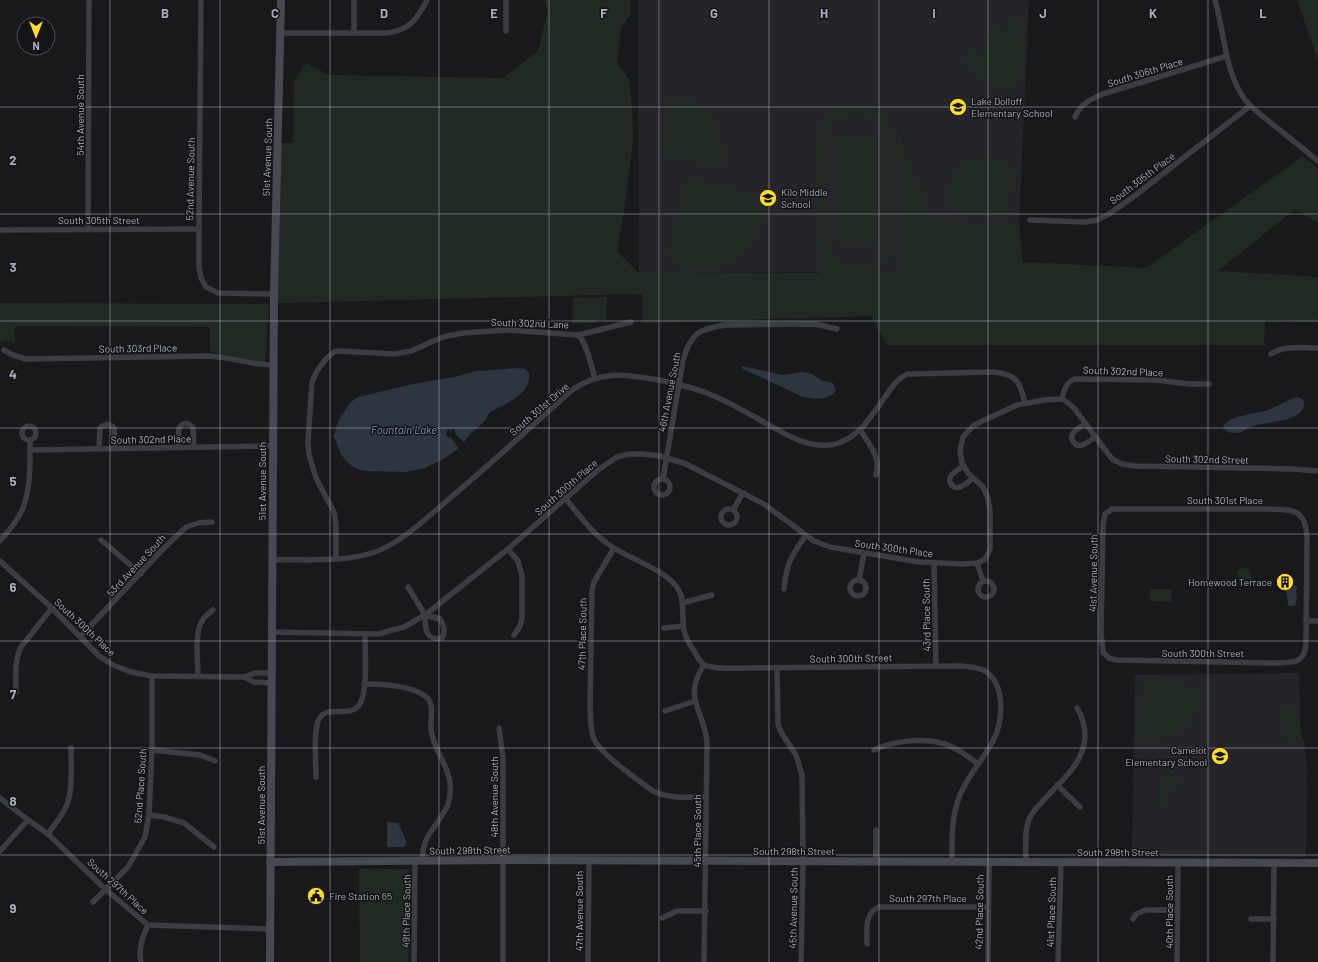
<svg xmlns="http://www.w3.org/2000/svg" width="1318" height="962" font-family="Barlow,sans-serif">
	<rect width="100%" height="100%" fill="#19191b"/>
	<!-- built -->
	<g fill="#252529">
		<path d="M638,0H1029L1019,225L932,221L898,125L899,272L639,273Z"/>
		<path d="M1299,673L1301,737L1304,740L1307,773L1306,857L1132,854L1135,675Z"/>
	</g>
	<!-- green -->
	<g fill="#202a23" fill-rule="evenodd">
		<path d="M544,0H631V14L621,28L617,63L629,79L632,105L633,142L624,211L617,251L639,273H820L817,148C818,136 819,122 828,114C841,102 864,100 878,110C885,114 889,122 892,129L894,240C892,257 885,265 871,272H899L897,124L932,220L1019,225L1023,262L1146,268L1303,156L1318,168V223L1295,209L1218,271L1318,277V318L1315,322L1265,320L1264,345H887L871,316L643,323L642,294L282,303L274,302L278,143H293L294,82L306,63L329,75L503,78L538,51L548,11ZM851,113C871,113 882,120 885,141V243C884,248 882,253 878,257C861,274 833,264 827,243V137C830,123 837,116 851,113Z"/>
		<path d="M1297,0H1318V60Z"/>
		<path d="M1012,19H1023L1026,22V30L1022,33L1013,32L1007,26V22Z"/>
		<path d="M994,27L1026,39V58L1014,91L976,77L978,72L972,70V67L963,64L968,51L983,57Z"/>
		<path d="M670,94L692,101L704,110L715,125L723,146V167L667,157L662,153Z"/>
		<rect x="836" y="138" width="40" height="104"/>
		<path d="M990,157L1011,167L1012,174L1007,215L1002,220L955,210L948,204V184L956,170L969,160Z"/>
		<path d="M691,177L767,199C768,227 746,259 718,267C710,270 701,270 693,269C680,268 675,266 667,256L686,181Z"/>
		<path d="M607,297V320H596V323L573,324V298Z"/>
		<path d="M0,303L269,304L265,365L210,351V327L15,326V343L6,340L0,342Z"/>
		<path d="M1244,567L1249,570L1253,580L1251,583L1246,585L1242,583L1237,573L1238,570Z"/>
		<path d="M1150,589H1172L1171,602L1150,601Z"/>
		<path d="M1151,679L1203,689C1195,726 1177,741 1139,739L1136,729L1145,684Z"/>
		<path d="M1281,708H1299L1300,738H1283Z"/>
		<path d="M1164,774H1178V789H1164V806H1159V789L1164,788Z"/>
		<path d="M359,869H407L409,871V962H360Z"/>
	</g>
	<!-- water -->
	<g fill="#2d3541">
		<path d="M742,366L783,375L803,372L812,374L821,380L833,383L836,390C831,401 813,399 803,397L743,369L741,367Z"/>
		<path d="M519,368L525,369L529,373C532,394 505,404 490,412L485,421L470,434L464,442L456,435L454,429L447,430L446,436L451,438L458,447V449L445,458L425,468L406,472L364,471L355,468L347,462L341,454L334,437L336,427L341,416L351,402L358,397L413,384L454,377L476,371Z"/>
		<path d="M1297,397L1300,398L1303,400C1311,420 1269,422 1257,425C1244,427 1245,436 1228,432L1223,428C1225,415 1258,414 1268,410C1278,406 1287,400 1297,397Z"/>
		<path d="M1294,586H1296L1297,588L1296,591L1297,598L1295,606H1288L1287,594L1285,592L1288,588H1292Z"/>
		<path d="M387,822L398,823L407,842L404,847H389L387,846Z"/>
	</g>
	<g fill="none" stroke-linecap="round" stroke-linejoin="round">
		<!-- street -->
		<g stroke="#3c3c43" stroke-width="5.5">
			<path d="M201,0L199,229V267L201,278L206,287L218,293L274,294"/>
			<path d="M354,0V33"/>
			<path d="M506,0V31"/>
			<path d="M1215,0C1224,30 1224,64 1240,92C1247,106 1261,114 1272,124C1288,136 1303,149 1318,161"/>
			<path d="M281,33H387C410,30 417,19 427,0"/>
			<path d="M1075,117C1080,104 1091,99 1103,94L1227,56"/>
			<path d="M1030,220L1085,222L1097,220L1109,214L1137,194L1250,106"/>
			<path d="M88,229L89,0"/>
			<path d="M0,230L199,229"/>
			<path d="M578,335C587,342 591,367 595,378"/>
			<path d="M4,350L13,355L26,359L209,356C231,357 250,365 273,365"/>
			<path d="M1271,354C1284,345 1303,348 1318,348"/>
			<path d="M1062,399L1067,402L1074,408L1112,459L1122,464L1135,466L1292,469L1318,471"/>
			<path d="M1086,424C1082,426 1076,429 1073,433C1069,439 1075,447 1082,445C1086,444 1091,440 1095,437"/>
			<circle cx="29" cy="433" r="7"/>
			<path d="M860,430C870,445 881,457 876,475"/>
			<path d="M178,447L179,428C183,422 189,422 193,428L194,447"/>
			<path d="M99,448L100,428L102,426L107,424L112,426L114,428L115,448"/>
			<path d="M30,450L272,446"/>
			<path d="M963,466C960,469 953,472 951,476C947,482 954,490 960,487C965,485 969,481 973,478"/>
			<path d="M663,479L683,360C691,334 698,329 725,325L815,324L837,329"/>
			<circle cx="662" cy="487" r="8"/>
			<path d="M565,498C580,516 594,536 614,548C631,559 664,570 676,586C686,598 681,615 684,630C685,638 690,645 694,651C697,656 699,661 703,664C712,670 737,668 748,668L961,666C969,667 978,667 985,671C1006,684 1003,722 993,741C983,760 968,775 960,795C951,817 952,839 952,861"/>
			<path d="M1112,509H1263C1291,510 1306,506 1307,539L1306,644C1304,664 1294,662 1276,663L1117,660L1109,658L1103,652L1101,633L1103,525L1105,514Z"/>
			<circle cx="729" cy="517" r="8"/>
			<path d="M733,510L743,493"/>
			<path d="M101,540L141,574"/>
			<path d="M0,541C9,531 18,520 23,508C31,487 30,462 30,440"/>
			<path d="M614,548L594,582L592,589L590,708C591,718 590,730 594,739C600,754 639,781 653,791C669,799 689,797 706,797"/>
			<path d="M508,549L518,561L522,576V618L520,626L514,635"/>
			<path d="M336,559V524L334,512L316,478L309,455L308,442L312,382L317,371L326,359L334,352L339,351L395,354L411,351L443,337L463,333L507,330L578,335L631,322"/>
			<path d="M272,560C306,559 342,563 375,552C400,543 422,522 442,505C486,468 529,429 572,390C601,370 626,374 659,380C676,384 693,387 709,394C725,400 740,409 755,417C777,429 803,448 830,445C857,441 871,417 885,397C892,387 897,378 908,374L993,372C1017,374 1020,382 1025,403"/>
			<path d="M0,561L52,608L99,656L113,665L131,672L152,676L244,677"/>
			<path d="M934,563L936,666"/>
			<path d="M977,563L983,581"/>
			<circle cx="858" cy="588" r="8"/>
			<path d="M859,580L864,554"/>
			<circle cx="986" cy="589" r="8"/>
			<path d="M408,587L425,615"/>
			<path d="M784,589C786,563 792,555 806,535"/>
			<path d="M682,603L712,595"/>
			<path d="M425,615L440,619C444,626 446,630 442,638C425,642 425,627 425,615Z"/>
			<path d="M1306,621H1318"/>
			<path d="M664,628L683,626"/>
			<path d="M272,632L378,634L404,627L425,615L508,549L598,470L617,457L629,454H643L660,456L686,464L764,504L814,541L830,547L919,562L962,564L977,563L984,560L987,556L990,549V512L988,498L983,487L968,473L962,463L960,451L963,437L974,425L1017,405L1044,400L1062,399C1064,390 1066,382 1075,379L1156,380L1189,384H1209"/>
			<path d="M81,636L162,550L186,527L198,523L212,522"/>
			<path d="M777,668L778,724L781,732L796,755L802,775L803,861L801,962"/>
			<path d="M198,675C198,660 194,634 202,621C204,617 209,613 213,610"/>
			<path d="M272,683L254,682L244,677L255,673H272"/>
			<path d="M364,684C382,684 412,685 426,697C435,703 430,719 431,729C434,757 458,771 448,804C443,819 428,830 424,846C422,851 423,856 423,861"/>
			<path d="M16,692C16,676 14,661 21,647L52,608"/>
			<path d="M665,711L695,701"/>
			<path d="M499,728L503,758V962"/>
			<path d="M152,750L200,755L215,761"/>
			<path d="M874,750C895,740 931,736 952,747C961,751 970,758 978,764"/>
			<path d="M316,777C316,764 313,730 319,719C327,704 350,719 360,704C368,691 365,651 365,634"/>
			<path d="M1057,785L1080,807"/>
			<path d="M0,798L28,820L48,834L105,889L148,925L270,929"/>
			<path d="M149,815L164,817L184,823L214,847"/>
			<path d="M48,834C55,824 64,814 68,802C73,785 71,766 71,748"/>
			<path d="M0,851L28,820"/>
			<path d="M876,861V830"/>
			<path d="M1026,862C1026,848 1024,832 1029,819C1032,813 1037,807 1042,802C1059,782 1083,766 1085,737C1085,726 1083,717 1077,708"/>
			<path d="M93,902L128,867L145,837L149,815L152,750V676"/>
			<path d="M662,918L677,911H706"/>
			<path d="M1133,919L1136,914L1146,910H1177"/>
			<path d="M1251,919H1274"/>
			<path d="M867,944C867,931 864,913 879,907H987"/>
			<path d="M141,962C138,949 142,937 148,925"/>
			<path d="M414,962L415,861"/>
			<path d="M588,962L589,860"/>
			<path d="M704,962L707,742C704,710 682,698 704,665"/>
			<path d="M988,962L989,862"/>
			<path d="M1058,962L1061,862"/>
			<path d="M1177,962L1178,862"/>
			<path d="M1273,962L1274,863"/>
		</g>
		<!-- secondary -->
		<g stroke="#474851" stroke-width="8">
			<path d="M270,862L503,860L1318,863"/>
			<path d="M270,962L274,294L281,0"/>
		</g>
	</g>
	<!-- grid -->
	<path fill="none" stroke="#aaadbc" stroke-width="1" stroke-opacity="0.55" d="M110,0V962M220,0V962M330,0V962M439,0V962M549,0V962M659,0V962M769,0V962M879,0V962M988,0V962M1098,0V962M1208,0V962M0,107H1318M0,214H1318M0,321H1318M0,428H1318M0,534H1318M0,641H1318M0,748H1318M0,855H1318"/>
	<!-- icons -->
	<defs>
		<symbol id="school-disc" viewBox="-11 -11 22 22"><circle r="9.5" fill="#ffdd2d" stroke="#141416"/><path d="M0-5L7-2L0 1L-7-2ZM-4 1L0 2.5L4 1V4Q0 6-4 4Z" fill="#111"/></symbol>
		<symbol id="building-disc" viewBox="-11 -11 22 22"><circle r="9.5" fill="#ffdd2d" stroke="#141416"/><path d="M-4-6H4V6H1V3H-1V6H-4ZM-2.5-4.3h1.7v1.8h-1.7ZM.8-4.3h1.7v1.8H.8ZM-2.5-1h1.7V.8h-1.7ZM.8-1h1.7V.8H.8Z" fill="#111"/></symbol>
		<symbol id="civic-disc" viewBox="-11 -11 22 22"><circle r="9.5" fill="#ffdd2d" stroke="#141416"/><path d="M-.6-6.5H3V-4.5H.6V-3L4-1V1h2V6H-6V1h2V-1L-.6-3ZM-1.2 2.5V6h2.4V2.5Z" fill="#111"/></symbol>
	</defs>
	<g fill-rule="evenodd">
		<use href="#school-disc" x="948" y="97" width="20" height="20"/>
		<use href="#school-disc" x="758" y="188" width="20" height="20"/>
		<use href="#building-disc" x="1275" y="572" width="20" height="20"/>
		<use href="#school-disc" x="1210" y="746" width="20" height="20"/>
		<use href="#civic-disc" x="306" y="886" width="20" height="20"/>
	</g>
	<g text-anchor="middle" stroke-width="3" stroke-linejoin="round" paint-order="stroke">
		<!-- street labels -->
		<g font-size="10" fill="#aaadbc" stroke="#141416">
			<text transform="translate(1145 72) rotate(-17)" y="4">South 306th Place</text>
			<text transform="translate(80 115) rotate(-90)" y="4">54th Avenue South</text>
			<text transform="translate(267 157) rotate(-88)" y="4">51st Avenue South</text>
			<text transform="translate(1142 178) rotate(-37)" y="4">South 305th Place</text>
			<text transform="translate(190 179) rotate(-89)" y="4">52nd Avenue South</text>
			<text x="99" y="224">South 305th Street</text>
			<text transform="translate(530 323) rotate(2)" y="4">South 302nd Lane</text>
			<text transform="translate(138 348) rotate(-1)" y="4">South 303rd Place</text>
			<text transform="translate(1123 371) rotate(2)" y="4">South 302nd Place</text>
			<text transform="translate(669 392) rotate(-79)" y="4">46th Avenue South</text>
			<text transform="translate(539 409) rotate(-41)" y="4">South 301st Drive</text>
			<text transform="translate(151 439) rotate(-1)" y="4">South 302nd Place</text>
			<text transform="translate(1207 459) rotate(1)" y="4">South 302nd Street</text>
			<text transform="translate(262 481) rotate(-90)" y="4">51st Avenue South</text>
			<text transform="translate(566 487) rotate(-41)" y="4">South 300th Place</text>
			<text x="1225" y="504">South 301st Place</text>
			<text transform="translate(894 548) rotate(8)" y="4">South 300th Place</text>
			<text transform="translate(136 565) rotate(-47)" y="4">53rd Avenue South</text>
			<text transform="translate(1093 573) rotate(-89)" y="4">41st Avenue South</text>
			<text transform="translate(926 615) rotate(-91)" y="4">43rd Place South</text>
			<text transform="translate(85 627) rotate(43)" y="4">South 300th Place</text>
			<text transform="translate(582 634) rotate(-89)" y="4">47th Place South</text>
			<text x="1203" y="657">South 300th Street</text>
			<text transform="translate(851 658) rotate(-1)" y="4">South 300th Street</text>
			<text transform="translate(140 786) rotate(-86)" y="4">52nd Place South</text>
			<text transform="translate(494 797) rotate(-90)" y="4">48th Avenue South</text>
			<text transform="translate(261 805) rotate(-90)" y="4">51st Avenue South</text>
			<text transform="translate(697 831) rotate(-90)" y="4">45th Place South</text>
			<text transform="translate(470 850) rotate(-1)" y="4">South 298th Street</text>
			<text x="794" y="855">South 298th Street</text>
			<text x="1118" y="856">South 298th Street</text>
			<text transform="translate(118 886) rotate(42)" y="4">South 297th Place</text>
			<text x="928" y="902">South 297th Place</text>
			<text transform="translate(793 908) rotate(-89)" y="4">45th Avenue South</text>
			<text transform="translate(406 911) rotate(-89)" y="4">49th Place South</text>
			<text transform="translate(579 911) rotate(-90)" y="4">47th Avenue South</text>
			<text transform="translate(979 912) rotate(-89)" y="4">42nd Place South</text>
			<text transform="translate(1051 912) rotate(-88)" y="4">41st Place South</text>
			<text transform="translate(1169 912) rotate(-90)" y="4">40th Place South</text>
		</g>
		<!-- poi labels -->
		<g font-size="10" fill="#aaadbc" stroke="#141416" text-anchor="start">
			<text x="971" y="105">Lake Dolloff<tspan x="971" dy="12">Elementary School</tspan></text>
			<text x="781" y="196">Kilo Middle<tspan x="781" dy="12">School</tspan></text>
			<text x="1272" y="586" text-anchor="end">Homewood Terrace</text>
			<text x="1207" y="754" text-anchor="end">Camelot<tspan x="1207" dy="12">Elementary School</tspan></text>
			<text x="329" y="900">Fire Station 65</text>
		</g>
		<!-- water labels -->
		<g font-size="11" font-style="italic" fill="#7f94b9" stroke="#141416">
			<text x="404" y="434">Fountain Lake</text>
		</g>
	</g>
	<g font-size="13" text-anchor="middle" font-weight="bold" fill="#aaadbc" stroke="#141416" stroke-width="3" stroke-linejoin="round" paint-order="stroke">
		<text x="165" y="18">B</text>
		<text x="275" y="18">C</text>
		<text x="384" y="18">D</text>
		<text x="494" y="18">E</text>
		<text x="604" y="18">F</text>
		<text x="714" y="18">G</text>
		<text x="824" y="18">H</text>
		<text x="934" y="18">I</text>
		<text x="1043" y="18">J</text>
		<text x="1153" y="18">K</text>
		<text x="1263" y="18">L</text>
		<text x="13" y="165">2</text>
		<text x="13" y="272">3</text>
		<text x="13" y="379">4</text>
		<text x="13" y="486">5</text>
		<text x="13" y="592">6</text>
		<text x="13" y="699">7</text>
		<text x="13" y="806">8</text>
		<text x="13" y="913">9</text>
	</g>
	<!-- north arrow -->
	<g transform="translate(36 36) rotate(180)"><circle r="19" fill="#141416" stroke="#505158"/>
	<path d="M0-3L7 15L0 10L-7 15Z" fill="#ffdd2d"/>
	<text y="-6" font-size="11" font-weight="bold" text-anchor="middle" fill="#aaadbc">N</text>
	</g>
</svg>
